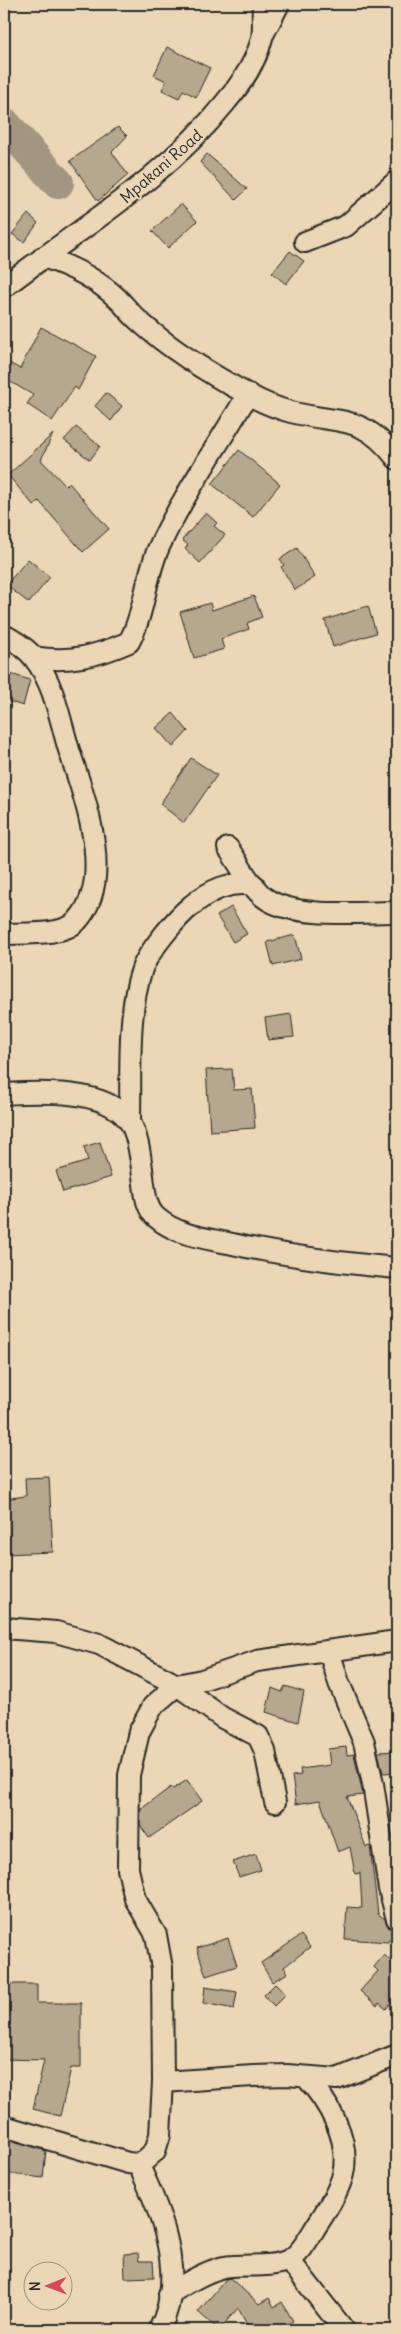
<svg xmlns="http://www.w3.org/2000/svg" width="401" height="2334" font-family="Delius,sans-serif">
	<rect width="100%" height="100%" fill="#ebd7b5"/>
	<filter id="ink" filterUnits="userSpaceOnUse"><feTurbulence type="fractalNoise" baseFrequency=".02" numOctaves="2"/><feDisplacementMap in="SourceGraphic" scale="10" xChannelSelector="R" yChannelSelector="G"/><feConvolveMatrix kernelMatrix="1 2 1 2 8 2 1 2 1" color-interpolation-filters="sRGB"/></filter>
	<g filter="url(#ink)">
		<g fill="none" stroke-linecap="round" stroke-linejoin="round">
			<!-- river -->
			<path stroke="#a29581" stroke-width="32" d="M4,123L58,183"/>
		</g>
		<!-- building -->
		<g fill="#b6a78f" stroke="#2b2b2b">
			<path d="M167,47L210,68L196,97L183,90L179,98L162,90L166,81L154,75Z"/>
			<path d="M118,127L127,136L112,152L128,175L98,201L70,161Z"/>
			<path d="M207,154L247,189L236,200L200,162Z"/>
			<path d="M181,204L197,221L168,248L152,231Z"/>
			<path d="M28,214L38,223L24,242L12,234Z"/>
			<path d="M290,251L304,261L286,284L272,273Z"/>
			<path d="M41,327L96,356L78,390L75,387L52,421L27,404L33,395L4,378V360L20,369Z"/>
			<path d="M106,393L122,406L111,421L95,406Z"/>
			<path d="M76,427L100,446L90,460L64,440Z"/>
			<path d="M53,434L41,460L66,486L69,483L109,529L83,552L39,501L34,506L8,475Z"/>
			<path d="M239,450L280,484L253,517L212,484Z"/>
			<path d="M206,513L217,523L214,526L225,535L200,563L185,549L188,545L182,540Z"/>
			<path d="M297,548L315,577L295,590L281,567L284,565L280,559Z"/>
			<path d="M28,559L50,577L29,603L6,585Z"/>
			<path d="M254,596L262,617L247,623L249,629L221,639L224,649L194,658L180,612L210,603L212,610Z"/>
			<path d="M368,606L376,633L333,647L325,620Z"/>
			<path d="M4,672L30,680L23,706L4,700Z"/>
			<path d="M173,713L188,731L173,747L156,728Z"/>
			<path d="M191,758L217,775L184,823L160,804Z"/>
			<path d="M231,907L247,934L233,942L217,916Z"/>
			<path d="M295,935L301,959L273,966L267,942Z"/>
			<path d="M291,1014L294,1037L268,1040L265,1018Z"/>
			<path d="M232,1069L234,1090L252,1089L255,1128L210,1131L206,1070Z"/>
			<path d="M100,1142L111,1177L63,1192L56,1171L88,1161L84,1147Z"/>
			<path d="M49,1477L53,1552L4,1554V1499L26,1496L25,1478Z"/>
			<path d="M285,1686L304,1692L298,1722L266,1712L272,1688L282,1692Z"/>
			<path d="M346,1747L347,1755L354,1754L363,1795L347,1797L366,1847L370,1846L378,1914L385,1919L389,1928L397,1931L388,1942L345,1939L347,1907L362,1908L360,1873L355,1874L350,1847L338,1852L320,1800L296,1804L292,1776L301,1775L300,1769L330,1765L328,1749Z"/>
			<path d="M397,1751V1772L383,1773L378,1752Z"/>
			<path d="M187,1780L202,1801L149,1838L140,1825L141,1809L171,1787L173,1789Z"/>
			<path d="M256,1854L261,1870L239,1877L233,1862Z"/>
			<path d="M301,1935L310,1947L284,1967L288,1973L272,1982L261,1963Z"/>
			<path d="M228,1938L237,1966L206,1976L197,1948Z"/>
			<path d="M384,1955L397,1967V1996L386,2009L379,2003L377,2006L360,1991L378,1971L374,1967Z"/>
			<path d="M4,1984H37V2003H81V2068H71L60,2116L33,2109L44,2060L4,2059Z"/>
			<path d="M275,1984L286,1994L274,2006L264,1995Z"/>
			<path d="M205,1987L237,1992L234,2009L203,2003Z"/>
			<path d="M7,2139L46,2151L43,2178L4,2173Z"/>
			<path d="M138,2253L139,2261H153L154,2277L125,2278L124,2254Z"/>
			<path d="M230,2278L259,2304L269,2298L274,2307L282,2302L293,2321L277,2330H250L238,2308L219,2330L198,2312L226,2279Z"/>
		</g>
		<g fill="none" stroke-linecap="round" stroke-linejoin="round">
			<defs>
				<g id="minor">
					<path d="M264,33L279,4"/>
					<path d="M305,242L346,226L397,181"/>
					<path d="M43,257C71,266 96,278 118,299C125,306 131,314 139,321C172,351 210,374 249,395C262,402 276,408 291,412C340,425 361,412 397,459"/>
					<path d="M4,287C80,228 164,179 225,103C241,84 256,63 262,38C264,27 262,15 263,4"/>
					<path d="M4,635C14,641 27,648 34,658C54,683 60,720 69,750C84,797 116,879 77,921C64,936 23,933 4,934"/>
					<path d="M34,657C69,663 97,656 129,642C145,612 145,578 159,547C183,495 219,444 248,394"/>
					<path d="M228,848C239,863 250,887 265,898C294,919 361,912 397,912"/>
					<path d="M4,1094C39,1092 106,1088 129,1121C138,1133 141,1161 143,1176C145,1190 145,1208 157,1218C177,1235 204,1238 228,1243C285,1256 340,1263 397,1268"/>
					<path d="M130,1121C131,1075 127,1011 142,969C148,952 177,917 191,906C210,890 229,881 254,885"/>
					<path d="M4,1628L56,1632L99,1644L177,1685L223,1718L258,1736L265,1751L275,1802"/>
					<path d="M329,1651L339,1683L364,1742L373,1784L389,1889L397,1919"/>
					<path d="M163,2082L253,2076L287,2075L337,2079L397,2055"/>
					<path d="M4,2126L128,2163L138,2164L144,2161L155,2151L160,2135L163,2082L162,1968L156,1935L135,1899L128,1869L129,1775L139,1732L153,1706L177,1685L202,1680L257,1661L397,1641"/>
					<path d="M138,2164C162,2213 187,2277 159,2330"/>
					<path d="M289,2260L344,2330"/>
					<path d="M169,2294C187,2283 204,2272 224,2267C244,2263 269,2269 289,2260C301,2254 310,2236 317,2225C327,2210 339,2191 343,2174C351,2139 328,2102 306,2077"/>
				</g>
			</defs>
			<!-- minor casing -->
			<use href="#minor" stroke="#2b2b2b" stroke-width="24"/>
			<!-- minor -->
			<use href="#minor" stroke="#ebd7b5" stroke-width="20"/>
		</g>
	</g>
	<g text-anchor="middle" stroke-width="4" stroke-linejoin="round" paint-order="stroke">
		<!-- street labels -->
		<g font-size="16" fill="#2b2b2b" stroke="#ebd7b5">
			<text transform="translate(161 166) rotate(-41)" y="6">Mpakani Road</text>
		</g>
	</g>
	<!-- margin -->
	<rect width="401" height="2334" fill="none" stroke="#ebd7b5" stroke-width="20"/>
	<rect x="10" y="10" width="381" height="2314" fill="none" stroke="#2b2b2b" stroke-width="2" filter="url(#ink)"/>
	<!-- north arrow -->
	<g transform="translate(48 2286) rotate(269)"><circle r="24" fill="#ebd7b5" stroke="#9e927e"/>
	<path d="M0-4L9 19L0 12L-9 19Z" fill="#d1495b"/>
	<text y="-8" font-size="14" font-weight="bold" text-anchor="middle" fill="#2b2b2b">N</text>
	</g>
</svg>
